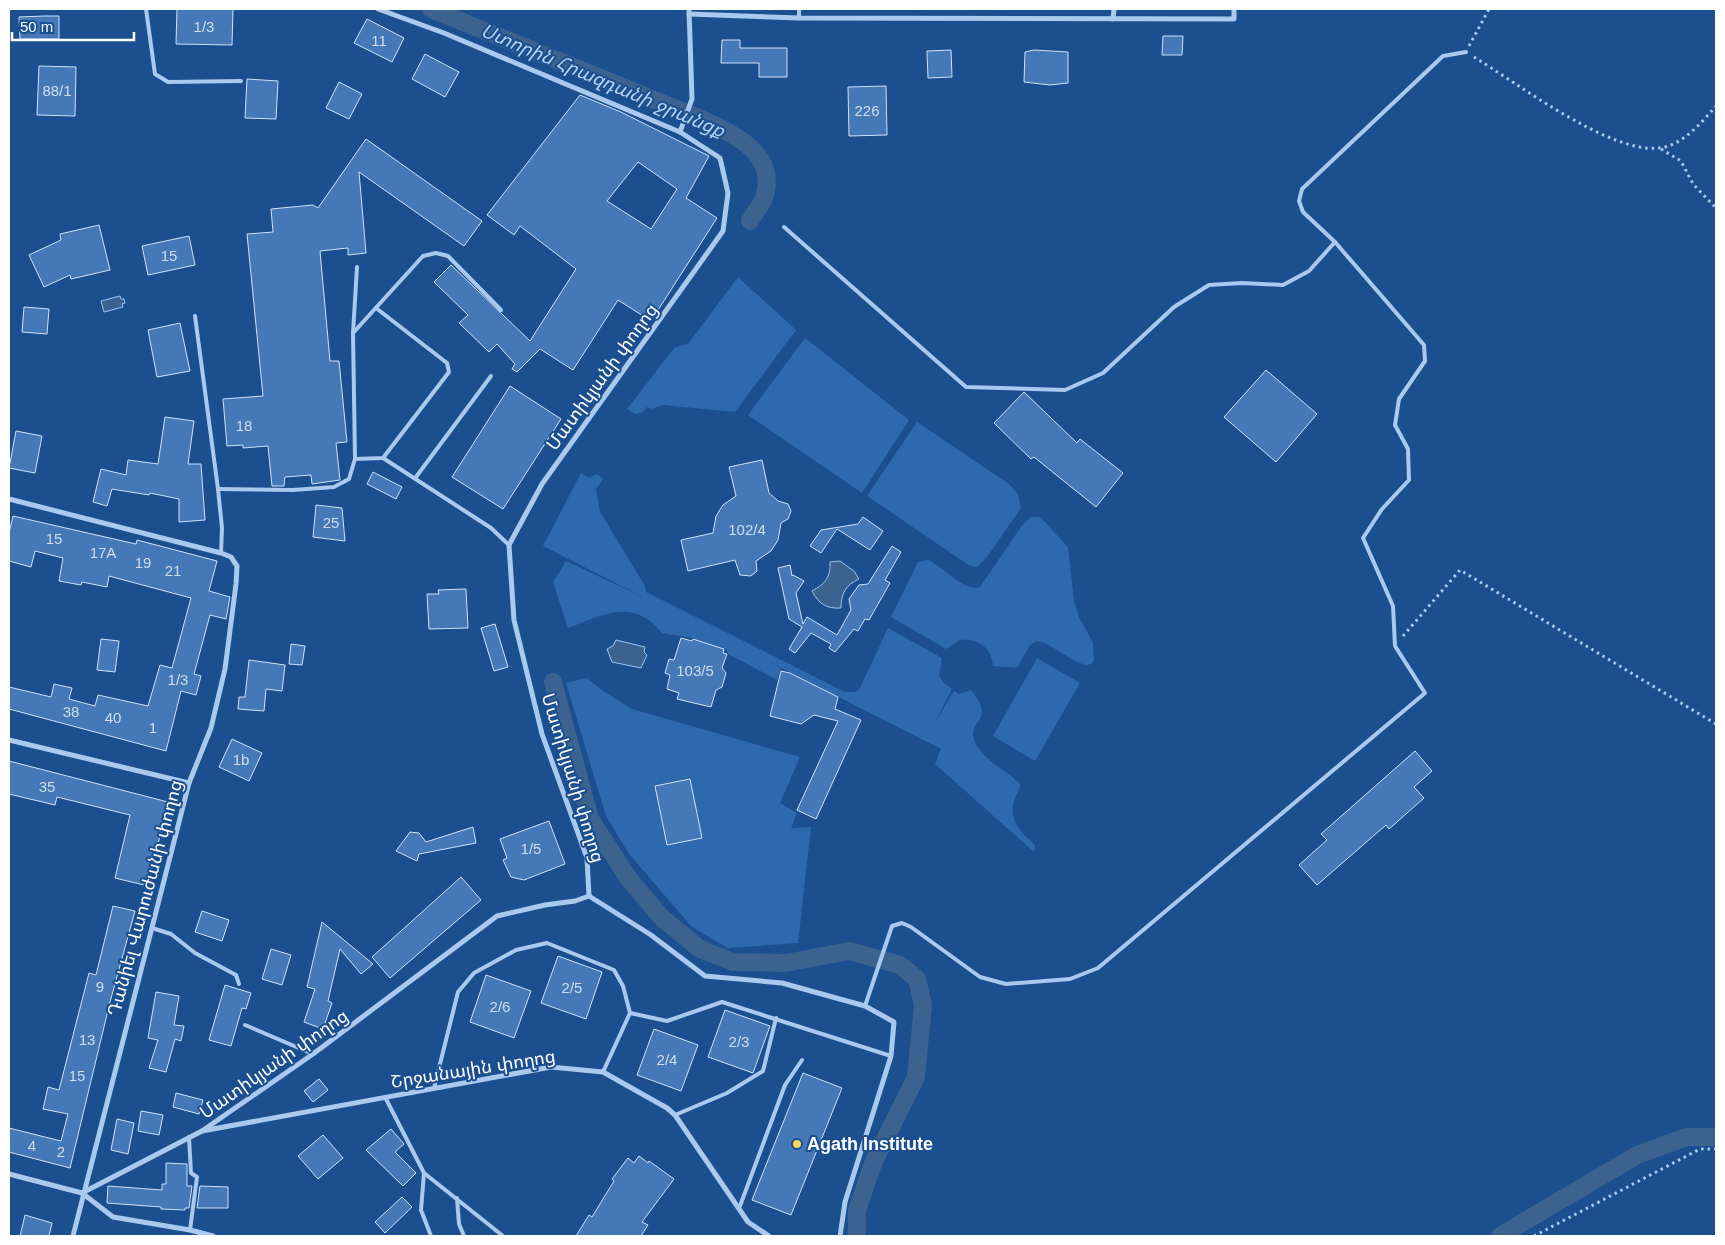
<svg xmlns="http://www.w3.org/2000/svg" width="1725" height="1245" font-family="Arial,'Noto Sans Armenian',sans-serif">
	<rect width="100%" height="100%" fill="#1b4f8f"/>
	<!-- green -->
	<g fill="#2e69ad">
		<path d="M738,277L796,330L735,412L663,405L651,409L647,407L642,413L635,414L627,409L675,347L688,344Z"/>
		<path d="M805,338L909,420L862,493L748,415Z"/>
		<path d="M917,422L1009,484L1018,494L1021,508L987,557L977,567L970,566L867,496Z"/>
		<path d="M581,473L589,478L597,474L603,479L596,489L600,512L645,586L646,592L845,692H856L860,688L888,628L942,658L939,675L944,683L952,689L934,724L954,691L959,694L971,690C998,723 965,720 975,742C982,760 1007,770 1020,784C1021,790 1017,792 1015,798C1007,820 1021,832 1035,845V850L1033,851L935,764L941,749L760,657L781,668L777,680L728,654L726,649L692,638L662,633C633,597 604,615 568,628L553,582L566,561L643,597L543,546Z"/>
		<path d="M1031,517H1040L1068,547L1074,601L1079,617L1093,643L1094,661L1091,664C1078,669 1053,643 1037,641L1030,645L1017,668L993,666C992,648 978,638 960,640L946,649L891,617L918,562L928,560C944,567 963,592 980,587L1023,524Z"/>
		<path d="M1037,658L1080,683L1035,761L993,736Z"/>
		<path d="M587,678L603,691L632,709L800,757L780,803L797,813L791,828L811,827L798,943L727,948L691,926L629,854L606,816L566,683Z"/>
	</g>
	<!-- water -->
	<g fill="#3c6290" stroke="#9cc4f0">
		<path d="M120,296L121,299H124L125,303L122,304L123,307L104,312L101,301Z"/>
		<path d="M840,561L854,571L859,579C846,585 841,593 841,608C826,609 819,604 812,591C825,584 831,577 830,562Z"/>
		<path d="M616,640L645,647L644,652L647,655L641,668L612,662L607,649L613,646Z"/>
	</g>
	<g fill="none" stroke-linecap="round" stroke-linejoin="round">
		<!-- canal -->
		<g stroke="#3c6290" stroke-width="18">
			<path d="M431,9L699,118C732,134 779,152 764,198C761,206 754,213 750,221"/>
			<path d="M553,682L590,819L629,879L662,918L700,949L733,962L786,963L849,951L900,965L917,979L923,1005L916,1077L874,1161L857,1210V1236"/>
			<path d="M1500,1236L1637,1155L1687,1137H1716"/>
		</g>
	</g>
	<!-- building -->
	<g fill="#4478b7" stroke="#cfe3fa" fill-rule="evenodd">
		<path d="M177,9H233L232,45L176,44Z"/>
		<path d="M44,16H59V39H20L19,17Z"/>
		<path d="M367,19L404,38L392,62L354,43Z"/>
		<path d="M1163,36H1183L1182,55H1162Z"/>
		<path d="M722,40H740V48H787V77H759V63H721Z"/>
		<path d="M951,50L952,77L928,78L927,51Z"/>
		<path d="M1034,50L1068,52V83L1050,85L1024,82L1025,52Z"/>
		<path d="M425,54L459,72L445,97L412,79Z"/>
		<path d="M39,66L76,67L75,116L37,115Z"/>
		<path d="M247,79L278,81L276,119L245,118Z"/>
		<path d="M339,82L362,94L349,119L326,108Z"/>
		<path d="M886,86L887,135L849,136L848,87Z"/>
		<path d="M580,95L621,112L709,156L686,198L717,218L651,321L618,300L573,370L540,349L517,372L512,369L515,364L497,344L489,352L459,323L468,315L434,282L451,265L530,341L576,269L520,226L514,235L487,215ZM638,162L677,189L651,229L607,201Z"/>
		<path d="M366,139L482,221L464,246L359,172L366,253L348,255V248L320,251L330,361H339L347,442L336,443L340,480L312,484L311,475L285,477L284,486H272L268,446L243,448V445L227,446L223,399L263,396L247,234L273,232L271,209L313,205L318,208Z"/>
		<path d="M99,225L110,270L71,279L70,275L44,287L29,255L61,240L60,234Z"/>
		<path d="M189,236L195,265L148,275L142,246Z"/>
		<path d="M24,307L49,309L47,334L22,332Z"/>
		<path d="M180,323L190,371L157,377L148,330Z"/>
		<path d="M1266,370L1317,414L1276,462L1224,417Z"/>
		<path d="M510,386L561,419L503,509L452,477Z"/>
		<path d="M1024,392L1077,443L1080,439L1123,473L1096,507L1034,457L1031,459L994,423Z"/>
		<path d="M165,417L194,421L188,464H201L205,520L179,522V499L150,493L149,495L112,489L107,506L93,502L101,469L126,475L128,460L158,464Z"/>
		<path d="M16,431L42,436L35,473L9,468Z"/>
		<path d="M762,460L769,493L778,501L788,504L791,511L788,519L781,523L778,540L771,551L756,561L757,571L751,576L740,575L735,560L688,571L681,540L713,533L716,516L723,505L736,496L729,467Z"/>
		<path d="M373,472L402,487L396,499L367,484Z"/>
		<path d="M316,505L342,508L345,541L313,537Z"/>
		<path d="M13,516L136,544L137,540L217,561L209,591L230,597L226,619L210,615L194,674L201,676L196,695L181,691L166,751L9,709V687L51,697L54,684L72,688L69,699L95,706L98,695L148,706L160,665L172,668L191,598L109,576L107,587L82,582L81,585L59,581L63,558L35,551L31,567L9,561V533Z"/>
		<path d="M863,517L883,531L870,550L837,529L821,553L810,546L821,530L858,524Z"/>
		<path d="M892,546L901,552L885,580L890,583L869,620L865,619L858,631L854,629L835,652L829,648L831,644L811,633L795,653L789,649L802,627L789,619L778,568L790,565L792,576L793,575L804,581L796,593L803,624L807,617L837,635L851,610L849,599L859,585L868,584Z"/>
		<path d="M466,589L468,628L429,629L427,594H439L438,590Z"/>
		<path d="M495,624L508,667L494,671L481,628Z"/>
		<path d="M681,638L692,641L693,639L724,649L723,653L727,654L722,668L726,673L722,687L716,690L711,707L677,699L679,693L667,689L670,675L665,673L669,659L674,660Z"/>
		<path d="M101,639L119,641L115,672L97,670Z"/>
		<path d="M291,644L305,646L302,665L289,664Z"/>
		<path d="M249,660L285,665L282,691L266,689L264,711L238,709L239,697H245Z"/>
		<path d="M781,671L790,673L838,697L835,709L861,720L816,819L797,810L838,721L814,715L801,724L770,716Z"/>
		<path d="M232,739L262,753L249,781L219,767Z"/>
		<path d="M1415,751L1432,771L1414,787L1424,798L1389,829L1386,825L1317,885L1299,865L1327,840L1321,834Z"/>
		<path d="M9,761L168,802L148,886L115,878L130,815L57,797L55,805L9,794Z"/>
		<path d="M690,779L702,838L667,845L655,786Z"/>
		<path d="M549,821L565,864L524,880L511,877L503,860L507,858L500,839Z"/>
		<path d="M473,827L476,843L419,854L417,861L396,851L410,832L419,833L426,842Z"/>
		<path d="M461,877L481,900L390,978L372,957Z"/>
		<path d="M113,906L135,911L110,1002L70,1168L9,1152V1128L61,1141L68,1114L43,1109L48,1087L59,1090L89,973L96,975Z"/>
		<path d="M202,911L229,920L222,941L195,932Z"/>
		<path d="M322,922L373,964L361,974L340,949L328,1001L332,1003L323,1029L304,1022L315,989L307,987Z"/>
		<path d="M271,949L291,955L282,985L262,979Z"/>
		<path d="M558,956L602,972L586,1019L541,1003Z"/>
		<path d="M486,975L531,991L514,1038L470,1022Z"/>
		<path d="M225,985L251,993L246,1009L242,1008L231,1046L209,1040Z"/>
		<path d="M156,992L179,996L174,1025L184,1026L181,1041L175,1039L166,1072L149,1068L158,1040L148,1038Z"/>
		<path d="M725,1010L770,1026L753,1073L708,1057Z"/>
		<path d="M654,1029L698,1045L681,1091L637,1075Z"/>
		<path d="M803,1073L842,1088L791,1215L752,1200Z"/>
		<path d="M319,1079L328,1090L313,1102L304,1091Z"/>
		<path d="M176,1093L203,1100L199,1114L173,1107Z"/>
		<path d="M141,1111L163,1115L159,1135L138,1131Z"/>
		<path d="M117,1119L134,1123L128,1154L111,1150Z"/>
		<path d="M391,1129L404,1144L395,1152L416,1173L403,1186L366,1150Z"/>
		<path d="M323,1135L343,1158L318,1179L298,1156Z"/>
		<path d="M639,1156L648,1163L649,1161L674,1179L642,1222L648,1225L641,1236H576L589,1215L592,1217L614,1181L612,1179L628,1158L634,1163Z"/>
		<path d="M166,1163L187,1164V1186H192L189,1208H185V1210L161,1209V1207L107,1203L108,1186L162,1190V1184H166Z"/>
		<path d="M200,1186L228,1187V1208H197Z"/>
		<path d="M402,1197L412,1207L385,1233L375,1222Z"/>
		<path d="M25,1215L52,1223L49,1236H20Z"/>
	</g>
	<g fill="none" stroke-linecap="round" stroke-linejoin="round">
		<!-- path -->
		<g stroke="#a9c9ee" stroke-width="3" stroke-dasharray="2.5 4" stroke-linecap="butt">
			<path d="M1469,46L1489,9"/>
			<path d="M1474,57C1517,83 1610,154 1659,148C1682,146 1702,122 1716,106"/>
			<path d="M1661,149L1681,161L1693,184L1716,208"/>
			<path d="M1403,636L1460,570L1716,724"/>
			<path d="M1534,1236L1700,1149H1716"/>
		</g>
		<!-- service -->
		<g stroke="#a9c9ee" stroke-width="4">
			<path d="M146,9L155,74L168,82L241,81"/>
			<path d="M799,9V18"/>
			<path d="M784,227L966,387L1065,390L1103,373L1174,307L1209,285L1242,283L1283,285L1309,271L1335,242"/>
			<path d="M195,316L218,489L222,528L221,553"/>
			<path d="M353,333L423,256L436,253L448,256L501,310"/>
			<path d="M383,458L491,528L509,545"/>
			<path d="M355,459L383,458L449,372L447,363L376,308"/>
			<path d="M416,477L491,376"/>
			<path d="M218,489L293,490L334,487L349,479L355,459L353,333L357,267"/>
			<path d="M152,928L171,934L195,953L236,975L239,984"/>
			<path d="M865,1006L892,926L902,923L911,927L980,977L1006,984L1070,979L1098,968L1425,693L1395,646L1393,606L1363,538L1382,509L1409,480L1408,449L1395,425L1399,399L1425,361L1424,345L1335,242L1303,212L1299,201L1302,189L1443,56L1466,52"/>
			<path d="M630,1013L667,1021L722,1002L891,1056"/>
			<path d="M245,1025L313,1054"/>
			<path d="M434,1088L458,992L474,973L516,950L547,943L614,970L623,986L630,1013L603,1072"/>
			<path d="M385,1097L424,1173L421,1210L431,1236"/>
			<path d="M675,1115L727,1093L763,1071L776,1018"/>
			<path d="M189,1137L191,1173L197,1177L190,1230"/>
			<path d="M424,1173L503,1236"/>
			<path d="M457,1198L459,1224L464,1236"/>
			<path d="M740,1206L785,1085L802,1060"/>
		</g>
		<!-- minor -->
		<g stroke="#a9c9ee" stroke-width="5">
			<path d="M378,9L444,33L680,132L720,158L728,193L723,231L542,484L509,545L514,620L542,734L587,858L589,896"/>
			<path d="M689,14L799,18L1234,19V9"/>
			<path d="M1113,19L1114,9"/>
			<path d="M680,132L692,99L689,9"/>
			<path d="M9,499L221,553L231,557L237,566L236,584L225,669L211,728L189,783L73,1236"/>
			<path d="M9,740L189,783"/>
			<path d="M589,896L651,935L705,976L782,983L865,1006L894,1022L891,1056L845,1202L840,1236"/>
			<path d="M202,1131L551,1067L603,1072L667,1108L675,1115L748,1222L769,1236"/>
			<path d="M9,1174L82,1193L113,1217L190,1230L213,1236"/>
			<path d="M82,1193L202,1131L313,1054L497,916L545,905L575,901L589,896"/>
		</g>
	</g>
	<!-- markers -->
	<circle fill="#ffd166" stroke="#1b4f8f" stroke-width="2" cx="797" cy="1144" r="5"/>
	<g text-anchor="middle" stroke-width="4" stroke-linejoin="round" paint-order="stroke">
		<!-- number labels -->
		<g font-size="15" fill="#d0dded">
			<text x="204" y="32">1/3</text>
			<text x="379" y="46">11</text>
			<text x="57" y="96">88/1</text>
			<text x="867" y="116">226</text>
			<text x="169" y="261">15</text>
			<text x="244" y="431">18</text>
			<text x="331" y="528">25</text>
			<text x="747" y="535">102/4</text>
			<text x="54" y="544">15</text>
			<text x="103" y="558">17A</text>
			<text x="143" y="568">19</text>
			<text x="173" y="576">21</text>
			<text x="695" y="676">103/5</text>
			<text x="178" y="685">1/3</text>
			<text x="71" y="717">38</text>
			<text x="113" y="723">40</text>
			<text x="153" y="733">1</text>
			<text x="241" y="765">1b</text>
			<text x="47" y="792">35</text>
			<text x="531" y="854">1/5</text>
			<text x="100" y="992">9</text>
			<text x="572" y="993">2/5</text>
			<text x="500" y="1012">2/6</text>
			<text x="87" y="1045">13</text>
			<text x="739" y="1047">2/3</text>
			<text x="667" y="1065">2/4</text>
			<text x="77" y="1081">15</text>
			<text x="32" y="1151">4</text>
			<text x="61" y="1157">2</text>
		</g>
		<!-- street labels -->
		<g font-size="18" fill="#fff" stroke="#1b4f8f">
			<text transform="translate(602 377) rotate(-54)" y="6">Մատիկյանի փողոց</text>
			<text transform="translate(573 778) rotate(73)" y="6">Մատիկյանի փողոց</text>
			<text transform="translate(145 898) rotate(-75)" y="6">Դանիել Վարուժանի փողոց</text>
			<text transform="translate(274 1064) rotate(-35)" y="6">Մատիկյանի փողոց</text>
			<text transform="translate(473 1069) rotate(-9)" y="6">Շրջանային փողոց</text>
		</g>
		<!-- poi labels -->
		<g font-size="18" font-weight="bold" fill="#fff" stroke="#1b4f8f" text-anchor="start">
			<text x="807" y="1150">Agath Institute</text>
		</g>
		<!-- water labels -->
		<g font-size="19" font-style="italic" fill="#b5d3f5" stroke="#1b4f8f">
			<text transform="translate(603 80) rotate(23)" y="7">Ստորին Հրազդանի ջրանցք</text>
		</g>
	</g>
	<!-- border -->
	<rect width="1725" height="1245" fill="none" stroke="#ffffff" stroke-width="20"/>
	<!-- scale -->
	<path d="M12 32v8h122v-8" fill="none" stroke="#ffffff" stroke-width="2.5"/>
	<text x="20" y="32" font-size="15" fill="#ffffff" stroke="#1b4f8f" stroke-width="4" paint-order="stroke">50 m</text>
</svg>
